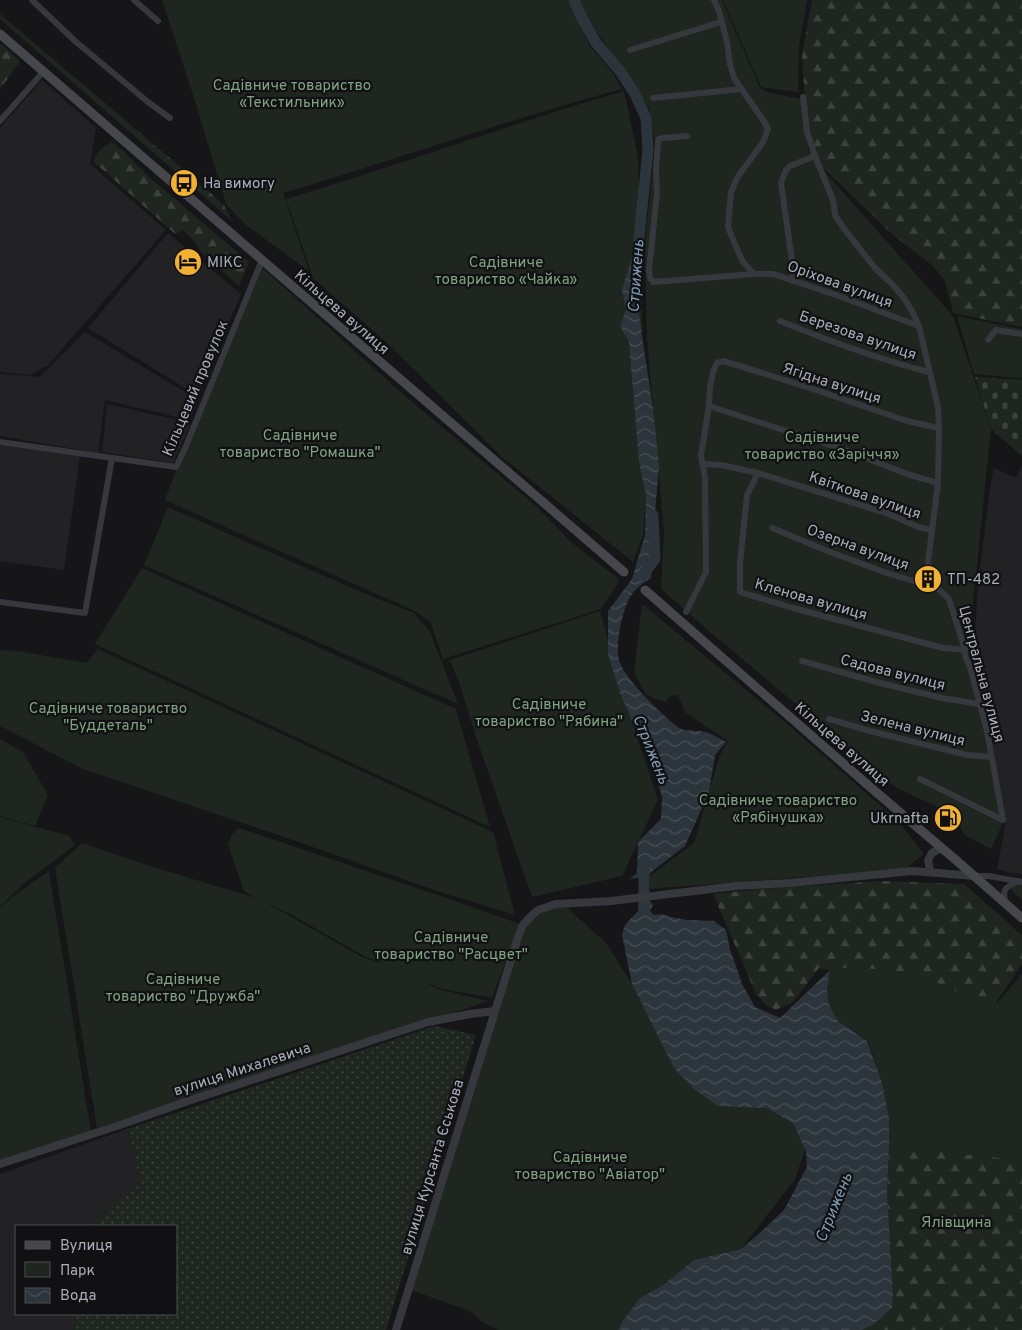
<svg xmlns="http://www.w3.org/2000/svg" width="1022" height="1330" font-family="Overpass,sans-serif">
	<defs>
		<pattern id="grass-dots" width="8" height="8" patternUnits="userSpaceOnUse" patternTransform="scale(1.25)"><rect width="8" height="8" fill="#1e261f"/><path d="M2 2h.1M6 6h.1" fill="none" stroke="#3c433d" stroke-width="1.8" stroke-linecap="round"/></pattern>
		<pattern id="forest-firs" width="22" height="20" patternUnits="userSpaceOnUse" patternTransform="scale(1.25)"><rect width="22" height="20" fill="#1e261f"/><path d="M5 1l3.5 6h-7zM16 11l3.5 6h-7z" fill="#3c433d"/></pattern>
		<pattern id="cemetery-stones" width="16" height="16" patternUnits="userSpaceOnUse" patternTransform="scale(1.25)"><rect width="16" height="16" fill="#1e261f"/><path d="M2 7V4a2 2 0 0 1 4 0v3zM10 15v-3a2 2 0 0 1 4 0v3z" fill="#3c433d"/></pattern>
		<pattern id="water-waves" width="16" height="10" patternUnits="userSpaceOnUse" patternTransform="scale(1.25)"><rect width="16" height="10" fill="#2c353c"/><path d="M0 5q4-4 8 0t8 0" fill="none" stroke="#485056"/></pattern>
	</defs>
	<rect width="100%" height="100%" fill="#161618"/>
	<!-- built -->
	<g fill="#222225">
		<path d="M42,80L96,128L90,164L166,230L48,365L30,375L0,372V128Z"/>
		<path d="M168,233L241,294L198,396L88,328Z"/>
		<path d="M85,332L198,400L190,420L105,400L98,453L0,436V374L40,377Z"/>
		<path d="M107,404L191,423L173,463L102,452Z"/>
		<path d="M0,445L80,456L64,570L0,561Z"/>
		<path d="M1022,465V874L1012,873L997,869L1006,821L993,756L973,667L978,584L990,488L994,468L1016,478Z"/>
		<path d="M127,1129L141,1183L96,1220L94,1226H16V1314H77L73,1330H0V1174Z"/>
	</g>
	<!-- grass -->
	<path fill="url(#grass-dots)" d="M434,1026L476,1035L386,1330H73L77,1314H176V1226H94L96,1220L141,1183L127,1129Z"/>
	<!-- forest -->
	<g fill="url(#forest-firs)">
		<path d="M812,0H1022V327L953,313L945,280L931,264L894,236L809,154L802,55Z"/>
		<path d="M0,14L185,171L224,205L232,221L0,19Z"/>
		<path d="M0,43L20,61L0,89Z"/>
		<path d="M112,142L124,152L148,176L249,262L239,286L202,253L193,240L183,230L175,234L93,161L100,150Z"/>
		<path d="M880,881L964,884L1022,935V964L991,1010L830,970L819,968L793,1002L776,1010L767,1006L756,994L713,894L762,889Z"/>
		<path d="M889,1147L1022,1160V1330H860L871,1326L892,1308L893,1294L887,1193Z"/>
	</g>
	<!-- cemetery -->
	<path fill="url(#cemetery-stones)" d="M975,377L1022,380V456L991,429Z"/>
	<!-- green -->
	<g fill="#1e261f" fill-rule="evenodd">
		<path d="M162,0H570L589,45L613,73L622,89C508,119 396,160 283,193L309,271L246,225L226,204L195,101Z"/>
		<path d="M579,0H722L760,88L770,93L801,99L809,154L953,316L991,429L972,613V667L1004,820L991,849L964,835L956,816L895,787L709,631L661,589L664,532L647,338L645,243L655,148L650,110L583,12Z"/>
		<path d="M723,0H807L799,46L798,92L761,87Z"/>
		<path d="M624,91L638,156L646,495L643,535L633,562L502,457L386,342L313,278L286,199C400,165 510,124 624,91Z"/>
		<path d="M258,264L398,390L537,507L572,543L620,580L601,609L443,659L431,623L417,612L165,500L207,387Z"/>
		<path d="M957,316L1022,329V378L974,374Z"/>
		<path d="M168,507L299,565L366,594L414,613L430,632L458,704L144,565Z"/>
		<path d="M142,568L456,709L490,827L95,644Z"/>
		<path d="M642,604L786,723L898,821L924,854L905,869L650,889V876L694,843L720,755L728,741L685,712L678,695L670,696L665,702L646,695L634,672Z"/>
		<path d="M600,611L627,707L658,800L622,876L532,897L476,737L460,685L450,660Z"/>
		<path d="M98,649L493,832L515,915L434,890L302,843L83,769L0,726V650L18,651L86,663Z"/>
		<path d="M0,739L23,752L48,795L35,826L0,816Z"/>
		<path d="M0,817L69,836L75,845L23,884L0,907Z"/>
		<path d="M239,828L449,899L520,924L492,998L439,988L423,981L438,989L488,1001L398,1032L97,1128L55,868L82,843L159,869L257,898L244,891L228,845L232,834ZM263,901L292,915L366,957L391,967L362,957Z"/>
		<path d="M49,871L91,1132L0,1161V908L11,898Z"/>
		<path d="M1022,882V900L1007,886Z"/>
		<path d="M563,904L607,944L678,1058L788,1111L808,1142L795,1179L741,1249L694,1260L663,1285L640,1298L622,1322L618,1330H499L482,1322L470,1311L408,1289L514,952L531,916Z"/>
		<path d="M851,967L910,972L947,987L991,1010L1022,974V1160L889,1147V1118L875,1061L868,1041L838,1021L829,1005L827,990L830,970Z"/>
	</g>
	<!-- water -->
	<g fill="url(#water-waves)">
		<path d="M640,231L634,281L654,416L659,466L652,547L651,578C642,584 634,589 629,599C622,612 614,648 620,663C626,680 664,717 679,728C686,732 697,730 705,732C713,734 720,739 726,742L715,755L709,792L685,846L646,876L630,879L637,873L638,842L661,819L662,797L656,776L620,693L608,654V611L632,579L645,535L646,495L639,461L629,342L620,326L626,310L622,290Z"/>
		<path d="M884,558C892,559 900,560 903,568L899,571L884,564Z"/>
		<path d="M650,901L653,905L650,911L654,915L663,914L670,917L687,920L714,921L726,930L730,949L742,984L755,1007L780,1018L830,970L827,990L829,1005L838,1021L867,1041L882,1083L889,1118V1147L887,1193L893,1294L892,1308L871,1326L860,1330H618L622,1322L640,1298L663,1285L694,1260L741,1249L763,1230L784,1210L807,1167L806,1151L793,1123L767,1108L718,1106L694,1089L674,1068L632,984L622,935L625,925L638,911L639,902Z"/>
	</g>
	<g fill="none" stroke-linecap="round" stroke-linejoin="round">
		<!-- river -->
		<g stroke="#2c353c" stroke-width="11">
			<path d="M574,0L581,16L596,43L620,71L635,94L646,118L648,150L638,247"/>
			<path d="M643,575L655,559L653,515"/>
			<path d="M644,863V909"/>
		</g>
		<!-- minor -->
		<g stroke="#37383d" stroke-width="6">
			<path d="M32,0L75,41L148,102L170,118"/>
			<path d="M134,0L158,21"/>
			<path d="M714,0L719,11L727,42L730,64L734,78L765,123L768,129L763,142L737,178L731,192L728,227L734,242L743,262L754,274"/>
			<path d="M630,50L721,22"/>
			<path d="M803,97L807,132L815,156L833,200L835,215L845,230L875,268L892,284L904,298L913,313L919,326L938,407L939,428L938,483L928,562L930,572L936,587L949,599L965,650V656L970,667L987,731L1003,820"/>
			<path d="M653,98L742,89"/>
			<path d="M0,121L43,72"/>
			<path d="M687,136L663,138L659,139L658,142L656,168L657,194L649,270L650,278L653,282L754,274H773L836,295L919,326"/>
			<path d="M793,281L792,261L781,183L786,170L790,166L815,156"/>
			<path d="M780,321C829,341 877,359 929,372"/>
			<path d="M988,340L996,330L1022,334"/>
			<path d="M709,406L845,450L907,474L938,483"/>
			<path d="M0,442L176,467L186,446L262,260"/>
			<path d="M703,464L721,465L758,473L889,514L918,527L932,530"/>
			<path d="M758,473L747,495L740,563V592L793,608L943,648L965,650"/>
			<path d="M772,528L830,552L887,573L930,586L936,587"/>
			<path d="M0,602L85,613L112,458"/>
			<path d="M686,612L706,572L705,478L701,455L709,406L710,387L713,372L717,363L723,361L740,366L813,389L907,421L939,428"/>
			<path d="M802,661L880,683L942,698L979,704"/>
			<path d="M829,719L870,731L967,755L991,757"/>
			<path d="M920,779L1003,820"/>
			<path d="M975,876H989L1022,882"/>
			<path d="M1006,904C1001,888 1006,887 1019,881"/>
		</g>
		<!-- tertiary -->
		<g stroke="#37383d" stroke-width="8">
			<path d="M931,872L930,870L928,860L932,853L941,848"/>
			<path d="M0,1164L117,1126L188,1101L428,1022L470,1014L494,1011"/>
			<path d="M396,1330L518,937L523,925L531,916L538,910L556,904L611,901L736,886L790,883L913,871L975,876"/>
		</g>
		<!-- secondary -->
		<g stroke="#45474d" stroke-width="9">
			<path d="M0,34L624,572"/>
			<path d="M645,590L869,786L957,861L1022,918"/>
		</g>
	</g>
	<!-- icons -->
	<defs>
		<symbol id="bus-disc" viewBox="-11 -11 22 22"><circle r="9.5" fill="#f2b134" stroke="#111113"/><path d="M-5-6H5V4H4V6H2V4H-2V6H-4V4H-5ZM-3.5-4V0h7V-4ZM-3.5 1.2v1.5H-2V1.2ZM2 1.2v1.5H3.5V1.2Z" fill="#111"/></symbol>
		<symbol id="hotel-disc" viewBox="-11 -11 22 22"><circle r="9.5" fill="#f2b134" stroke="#111113"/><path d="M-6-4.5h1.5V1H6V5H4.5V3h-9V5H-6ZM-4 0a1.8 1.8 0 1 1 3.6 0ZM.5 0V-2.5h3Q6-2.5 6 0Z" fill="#111"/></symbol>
		<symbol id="building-disc" viewBox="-11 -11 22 22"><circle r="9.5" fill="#f2b134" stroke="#111113"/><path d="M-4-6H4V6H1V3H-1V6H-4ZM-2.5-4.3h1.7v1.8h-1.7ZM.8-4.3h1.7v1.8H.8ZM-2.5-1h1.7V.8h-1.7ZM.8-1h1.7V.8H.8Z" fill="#111"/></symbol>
		<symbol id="fuel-disc" viewBox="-11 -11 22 22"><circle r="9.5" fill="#f2b134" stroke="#111113"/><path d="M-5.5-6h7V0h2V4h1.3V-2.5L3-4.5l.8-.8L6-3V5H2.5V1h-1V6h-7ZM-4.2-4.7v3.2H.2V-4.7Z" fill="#111"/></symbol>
	</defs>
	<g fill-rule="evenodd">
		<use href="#bus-disc" x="168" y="167" width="32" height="32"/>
		<use href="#hotel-disc" x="172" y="246" width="32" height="32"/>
		<use href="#building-disc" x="912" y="563" width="32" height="32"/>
		<use href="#fuel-disc" x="932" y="802" width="32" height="32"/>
	</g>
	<g text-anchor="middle" stroke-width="4.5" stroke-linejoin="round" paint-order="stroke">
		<!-- park labels -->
		<g font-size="15" fill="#7fa381" stroke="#111113">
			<text x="292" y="90">Садівниче товариство<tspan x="292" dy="17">«Текстильник»</tspan></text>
			<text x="506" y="267">Садівниче<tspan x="506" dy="17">товариство «Чайка»</tspan></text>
			<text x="300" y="440">Садівниче<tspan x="300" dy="17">товариство "Ромашка"</tspan></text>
			<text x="822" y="442">Садівниче<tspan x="822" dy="17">товариство «Заріччя»</tspan></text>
			<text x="549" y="709">Садівниче<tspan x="549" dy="17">товариство "Рябина"</tspan></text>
			<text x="108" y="713">Садівниче товариство<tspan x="108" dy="17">"Буддеталь"</tspan></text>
			<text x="778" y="805">Садівниче товариство<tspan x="778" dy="17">«Рябінушка»</tspan></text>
			<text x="451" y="942">Садівниче<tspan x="451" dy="17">товариство "Расцвет"</tspan></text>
			<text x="183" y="984">Садівниче<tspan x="183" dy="17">товариство "Дружба"</tspan></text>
			<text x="590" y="1162">Садівниче<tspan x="590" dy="17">товариство "Авіатор"</tspan></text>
			<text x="956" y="1227">Ялівщина</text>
		</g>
		<!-- poi labels -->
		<g font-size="15" fill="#a8adb8" stroke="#111113" text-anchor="start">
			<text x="203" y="188">На вимогу</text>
			<text x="207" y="267">МІКС</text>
			<text x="947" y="584">ТП-482</text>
			<text x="929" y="823" text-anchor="end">Ukrnafta</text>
		</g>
		<!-- street labels -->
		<g font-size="15" fill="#a8adb8" stroke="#111113">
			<text transform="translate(840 284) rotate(20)" y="5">Оріхова вулиця</text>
			<text transform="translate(342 312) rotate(41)" y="5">Кільцева вулиця</text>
			<text transform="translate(858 335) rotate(19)" y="5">Березова вулиця</text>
			<text transform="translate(832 383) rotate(18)" y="5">Ягідна вулиця</text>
			<text transform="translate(195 388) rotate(-67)" y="5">Кільцевий провулок</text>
			<text transform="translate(865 495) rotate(19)" y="5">Квіткова вулиця</text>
			<text transform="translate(858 547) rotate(20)" y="5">Озерна вулиця</text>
			<text transform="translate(811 599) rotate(16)" y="5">Кленова вулиця</text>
			<text transform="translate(893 672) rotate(14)" y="5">Садова вулиця</text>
			<text transform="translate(982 674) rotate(75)" y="5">Центральна вулиця</text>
			<text transform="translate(913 728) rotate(14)" y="5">Зелена вулиця</text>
			<text transform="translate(842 744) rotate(41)" y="5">Кільцева вулиця</text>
			<text transform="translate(242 1069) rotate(-18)" y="5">вулиця Михалевича</text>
			<text transform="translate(432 1167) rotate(-73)" y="5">вулиця Курсанта Єськова</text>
		</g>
		<!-- water labels -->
		<g font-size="16" font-style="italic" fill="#7f9bb3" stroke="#111113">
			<text transform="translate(635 276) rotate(-86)" y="6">Стрижень</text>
			<text transform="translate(652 749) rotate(68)" y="6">Стрижень</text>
			<text transform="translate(833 1207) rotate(-68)" y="6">Стрижень</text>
		</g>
	</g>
	<!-- legend -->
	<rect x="15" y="1225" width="162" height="90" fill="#111113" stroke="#4d4f55"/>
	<rect x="25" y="1241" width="25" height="8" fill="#45474d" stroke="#4d4f55"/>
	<text x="60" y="1250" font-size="15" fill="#a8adb8">Вулиця</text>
	<rect x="25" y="1262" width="25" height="15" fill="#1e261f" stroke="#4d4f55"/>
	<text x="60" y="1275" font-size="15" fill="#a8adb8">Парк</text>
	<rect x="25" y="1288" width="25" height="15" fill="url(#water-waves)" stroke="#4d4f55"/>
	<text x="60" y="1300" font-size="15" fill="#a8adb8">Вода</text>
</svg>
